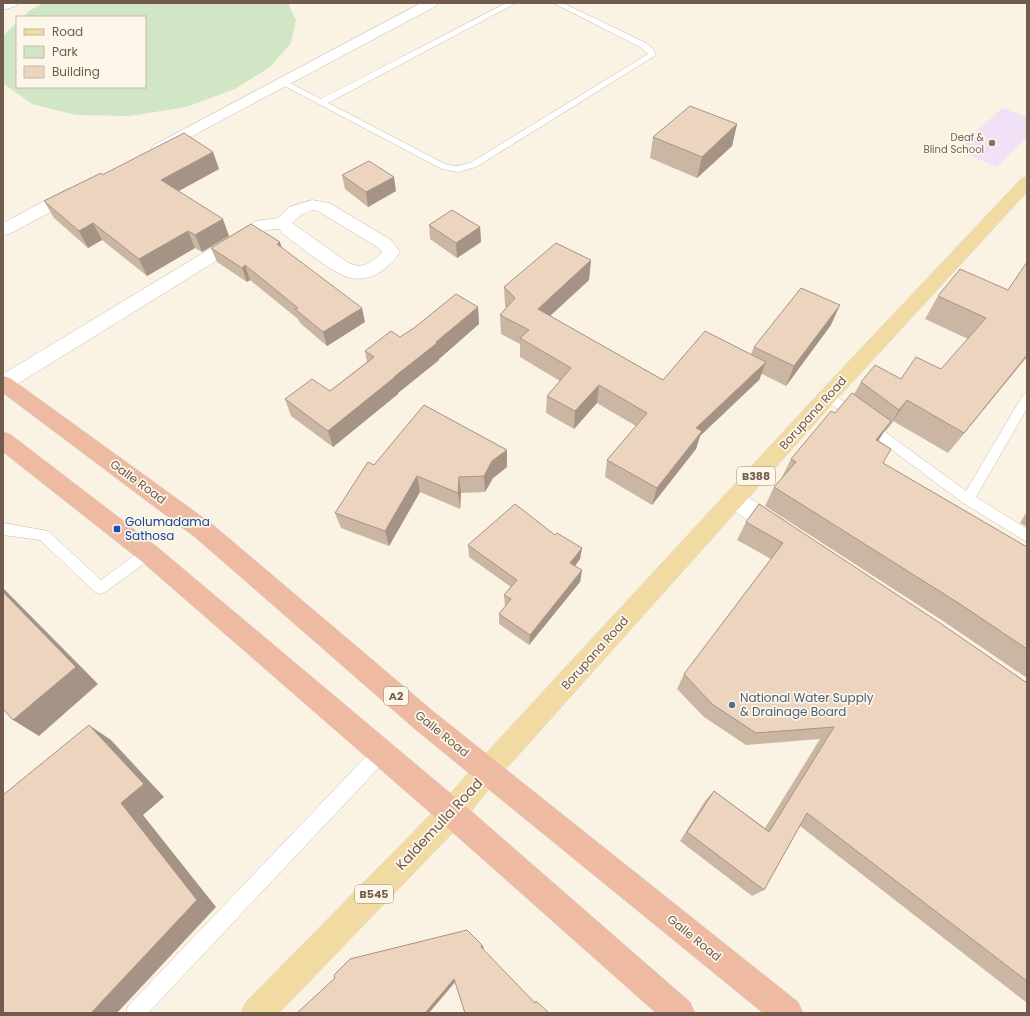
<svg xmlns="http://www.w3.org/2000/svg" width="1030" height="1016" font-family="Poppins,sans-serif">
	<rect width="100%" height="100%" fill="#faf3e4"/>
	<!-- education -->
	<path fill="#f0e1f6" d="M1002,108L1027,117V137L997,167L957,150Z"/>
	<!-- green -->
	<path fill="#d0e6c5" d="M43,3H288L296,20L291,43L270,67L235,89L186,107L130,116L76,115L32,104L4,84L3,38L4,35L17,22V87H145V17H23L29,11Z"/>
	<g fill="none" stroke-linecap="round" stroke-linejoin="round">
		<defs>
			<g id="lane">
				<path d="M506,3H516L328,103L447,165L458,166L470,163L648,54L640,47L553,3H563L646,43L653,49L656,55L476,167L458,172L442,169L277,82L278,80H284L321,99Z"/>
				<path d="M828,392L832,393L966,491L1023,395L1027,393V408L976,497L1027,529V542L963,503L824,399L822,396L824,393Z"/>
				<path d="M3,523L48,531L101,580L143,549L148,547L153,549L155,553L153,557L105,592L100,594L95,592L40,540L3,535Z"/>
				<path d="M381,745L387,747L389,753L387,759L148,1013H126L128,1006L375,747Z"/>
			</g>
			<g id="street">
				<path d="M3,3H17L16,6L3,10Z"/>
				<path d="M421,3H437L436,6L164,151L159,153L154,151L151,148L154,145Z"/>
				<path d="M73,188L79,189L81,193L79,197L9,234L3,235V223L67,189Z"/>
				<path d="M312,200L329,203L391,240L400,252C390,268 371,282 351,278C332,274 299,245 282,233L279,229L266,230L11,388L3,390V374L256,221L278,218L289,207ZM312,210L318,211L379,248L382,252C371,264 361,270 347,262L292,223L301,215Z"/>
				<path d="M735,491L743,494L787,522L790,529L787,536L779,539L771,536L727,506L724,500L727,494Z"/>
			</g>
			<path id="primary" d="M1027,177V192L835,401L496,780L462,823L279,1013H241L246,1002L442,803L478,762L821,391L1021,179Z"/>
			<g id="highway">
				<path d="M3,376L10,378L212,524L434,712L798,1002L803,1013H763L416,730L196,538L3,393Z"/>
				<path d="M3,432L10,434L156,546L462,803L690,1002L695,1013H656L442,823L140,560L3,452Z"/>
			</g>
		</defs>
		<!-- lane casing -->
		<use href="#lane" stroke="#cabbac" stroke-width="1"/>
		<!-- street casing -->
		<use href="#street" stroke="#cabbac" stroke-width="1"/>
		<!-- primary casing -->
		<use href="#primary" stroke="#dad4d1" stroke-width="1"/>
		<!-- highway casing -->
		<use href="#highway" stroke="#dad4d1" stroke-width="1"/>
		<!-- lane -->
		<use href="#lane" fill="#fff" fill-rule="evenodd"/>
		<!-- street -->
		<use href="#street" fill="#fff" fill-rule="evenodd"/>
		<!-- primary -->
		<use href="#primary" fill="#f2daa3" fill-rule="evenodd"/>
		<!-- highway -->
		<use href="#highway" fill="#eebaa1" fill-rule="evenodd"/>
	</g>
	<!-- wall -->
	<g fill="#cbb6a4">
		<path d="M737,124L732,146L697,178L650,158L653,137Z"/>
		<path d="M213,152L219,169L178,191L229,236L202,252L195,248L147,276L102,240L88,248L54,218L44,201L102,175Z"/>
		<path d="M342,175L396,191L368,207L345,189Z"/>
		<path d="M429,225L480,227L481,242L457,258L430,239Z"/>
		<path d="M281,247L365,322L327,346L300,323L298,319L250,280L247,282L217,262L211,248Z"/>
		<path d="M591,260L589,280L550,316L663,380L751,354L754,347L831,325L786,386L762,374L759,380L700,436L696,449L652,505L605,477L607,460L636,426L597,403L574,429L546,413L547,396L560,381L520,357V344L501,334L500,315L506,308L505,306L504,287Z"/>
		<path d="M1027,262V357L948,453L893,421L886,431L885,430L878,441L883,463L1027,547V678L943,621L765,506L774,487L781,479L791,459L835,413L854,394L861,382L901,379L941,369L968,339L925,319L938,296L1008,290Z"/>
		<path d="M478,307L479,324L439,359V360L398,393V394L333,447L291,416L285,399L330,391L367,362L365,351Z"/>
		<path d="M507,450V467L493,478L485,492L461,493L460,509L420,492L389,546L341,528L335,513L374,465Z"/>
		<path d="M759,504L1027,683V1003L800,826L764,890L752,896L680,841L705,801L714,791L765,828L820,739L746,745L704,717L677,689L684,674L771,559L737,540L746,522Z"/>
		<path d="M1027,511V527L1020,523Z"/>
		<path d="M555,535L582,548L580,559L575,566L582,570L580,582L529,645L499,624V614L505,606L504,595L511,587L469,557L468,545Z"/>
	</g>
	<!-- shaded-wall -->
	<g fill="#a59486">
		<path d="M737,124L732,146L697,178L702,157Z"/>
		<path d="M213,152L219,169L168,197L161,180Z"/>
		<path d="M394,177L396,191L368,207L366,192Z"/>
		<path d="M223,219L229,236L202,252L195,235Z"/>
		<path d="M93,223L102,240L88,248L79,231Z"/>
		<path d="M480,227L481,242L457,258L456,243Z"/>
		<path d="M188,231L195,248L147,276L139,259Z"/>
		<path d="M280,242L284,256L277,244Z"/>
		<path d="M591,260L589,280L537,328L538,309Z"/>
		<path d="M245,265L250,280L247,282L242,268Z"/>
		<path d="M840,305L831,325L786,386L794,366Z"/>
		<path d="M478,307L479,324L439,359V360L398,393V394L333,447L328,431Z"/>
		<path d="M362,308L365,322L327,346L323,332Z"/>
		<path d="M1027,355L1026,357L948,453L964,433Z"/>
		<path d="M766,362L759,380L700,436L696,449L652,505L657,488L696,428Z"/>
		<path d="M599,385L597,403L574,429L575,411Z"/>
		<path d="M907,400L893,421L886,431L899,410Z"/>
		<path d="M891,421L878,441L876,440Z"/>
		<path d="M507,450V467L493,478L485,492L484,476L492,461Z"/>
		<path d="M417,476L420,492L389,546L385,531Z"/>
		<path d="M459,477L461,493L460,509L458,493Z"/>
		<path d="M582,548L580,559L569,574L570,563Z"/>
		<path d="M582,570L580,582L529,645L530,635Z"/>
		<path d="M3,588L98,684L39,736L13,720Z"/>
		<path d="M89,725L111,740L164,797L143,815L216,907L117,1013H91L121,803Z"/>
		<path d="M482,945L484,948L482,950L481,947Z"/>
		<path d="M454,979L456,981L429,1013H425Z"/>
	</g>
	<!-- building -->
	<g fill="#ecd4bf" stroke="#a59486">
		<path d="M690,106L737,124L702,157L653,137Z"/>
		<path d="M184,133L213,152L161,180L223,219L195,235L188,231L139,259L93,223L79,231L44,201L101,173L102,175Z"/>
		<path d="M369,161L394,177L366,192L342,175Z"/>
		<path d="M452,210L480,227L456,243L429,225Z"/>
		<path d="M251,224L280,242L277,244L362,308L323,332L295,309L298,308L245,265L242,268L211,248Z"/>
		<path d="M556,243L591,260L538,309L663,380L705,331L766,362L696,428L702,431L657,488L607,460L647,413L599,385L575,411L547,396L571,368L520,338L529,330L500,315L515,298L504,287Z"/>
		<path d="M1027,262V355L964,433L907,400L899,410L861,382L875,365L901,379L916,357L941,369L986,318L938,296L960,269L1008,290Z"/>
		<path d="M801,288L840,305L794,366L754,347Z"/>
		<path d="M456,294L478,307L436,342L437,343L394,377H395L328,431L285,399L312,379L330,391L374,357L365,351L391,331L400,337L414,328Z"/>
		<path d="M852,393L891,421L876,440L891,449L883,463L1027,547V649L960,604L774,487L796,462L791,459L831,411L835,413Z"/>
		<path d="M424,405L507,450L492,461L484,476L459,477L458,493L417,476L385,531L335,513L368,462L374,465Z"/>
		<path d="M515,504L555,535L557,533L582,548L570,563L582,570L530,635L499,614L511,599L504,595L517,580L468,545Z"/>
		<path d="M759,504L940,623L1027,683V981L807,813L764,890L687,832L714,791L769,832L834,727L756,733L712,704L684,674L783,543L746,522Z"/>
		<path d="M3,592L76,667L13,720L3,709Z"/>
		<path d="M89,725L144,784L121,803L197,900L91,1013H3V795Z"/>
		<path d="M467,930L482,945L481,947L535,1003L536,1001L549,1013H465L454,979L425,1013H297L335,978L334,975L350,959Z"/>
	</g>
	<!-- markers -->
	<circle fill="#8d6e63" stroke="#fdf7ea" stroke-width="1.5" cx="992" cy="143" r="4"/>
	<rect fill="#1a4fb4" stroke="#fdf7ea" stroke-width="1.5" x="113" y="525" width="8" height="8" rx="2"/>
	<circle fill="#5c6f8a" stroke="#fdf7ea" stroke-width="1.5" cx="732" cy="705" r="4"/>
	<g text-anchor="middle" stroke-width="3.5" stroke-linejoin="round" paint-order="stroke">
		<!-- far-education labels -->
		<g font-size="10" fill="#785e54" stroke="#fdf7ea" text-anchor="end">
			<text x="984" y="141">Deaf &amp;<tspan x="984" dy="12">Blind School</tspan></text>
		</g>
		<!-- shield labels -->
		<g fill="#fdf7ea" stroke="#9a8a7c" stroke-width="1">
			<rect x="737" y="467" width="38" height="18" rx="3"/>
			<rect x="384" y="687" width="24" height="18" rx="3"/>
			<rect x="355" y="885" width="38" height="18" rx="3"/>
		</g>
		<g font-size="11" font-weight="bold" fill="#705b4d">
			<text x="756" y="480">B388</text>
			<text x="396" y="700">A2</text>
			<text x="374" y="898">B545</text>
		</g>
		<!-- street labels -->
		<g font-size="12" fill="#705b4d" stroke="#fdf7ea">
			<text transform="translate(813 413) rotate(-48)" y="4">Borupana Road</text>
			<text transform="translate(138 482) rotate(36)" y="4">Galle Road</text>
			<text transform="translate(595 653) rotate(-48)" y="4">Borupana Road</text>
			<text transform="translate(442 734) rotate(39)" y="4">Galle Road</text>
			<text transform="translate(694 938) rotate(39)" y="4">Galle Road</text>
		</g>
		<!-- transit labels -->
		<g font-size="12" fill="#164399" stroke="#fdf7ea" text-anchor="start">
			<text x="125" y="526">Golumadama<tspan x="125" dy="14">Sathosa</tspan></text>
		</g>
		<!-- service labels -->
		<g font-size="12" fill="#4e5e75" stroke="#fdf7ea" text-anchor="start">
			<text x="740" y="702">National Water Supply<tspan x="740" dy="14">&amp; Drainage Board</tspan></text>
		</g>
		<!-- near-street labels -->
		<g font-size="14" fill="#705b4d" stroke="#fdf7ea">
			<text transform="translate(439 824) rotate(-47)" y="5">Kaldemulla Road</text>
		</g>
	</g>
	<!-- border -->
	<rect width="1030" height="1016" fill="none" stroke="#705b4d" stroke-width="8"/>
	<!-- legend -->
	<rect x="16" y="16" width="130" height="72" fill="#fdf7ea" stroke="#c5b9ab"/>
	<rect x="24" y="29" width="20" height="6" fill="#f2daa3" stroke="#c5b9ab"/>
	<text x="52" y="36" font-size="12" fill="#705b4d">Road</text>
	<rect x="24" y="46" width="20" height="12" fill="#d0e6c5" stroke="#c5b9ab"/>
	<text x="52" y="56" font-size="12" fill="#705b4d">Park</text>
	<rect x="24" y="66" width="20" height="12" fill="#ecd4bf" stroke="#c5b9ab"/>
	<text x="52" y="76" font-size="12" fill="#705b4d">Building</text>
</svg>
